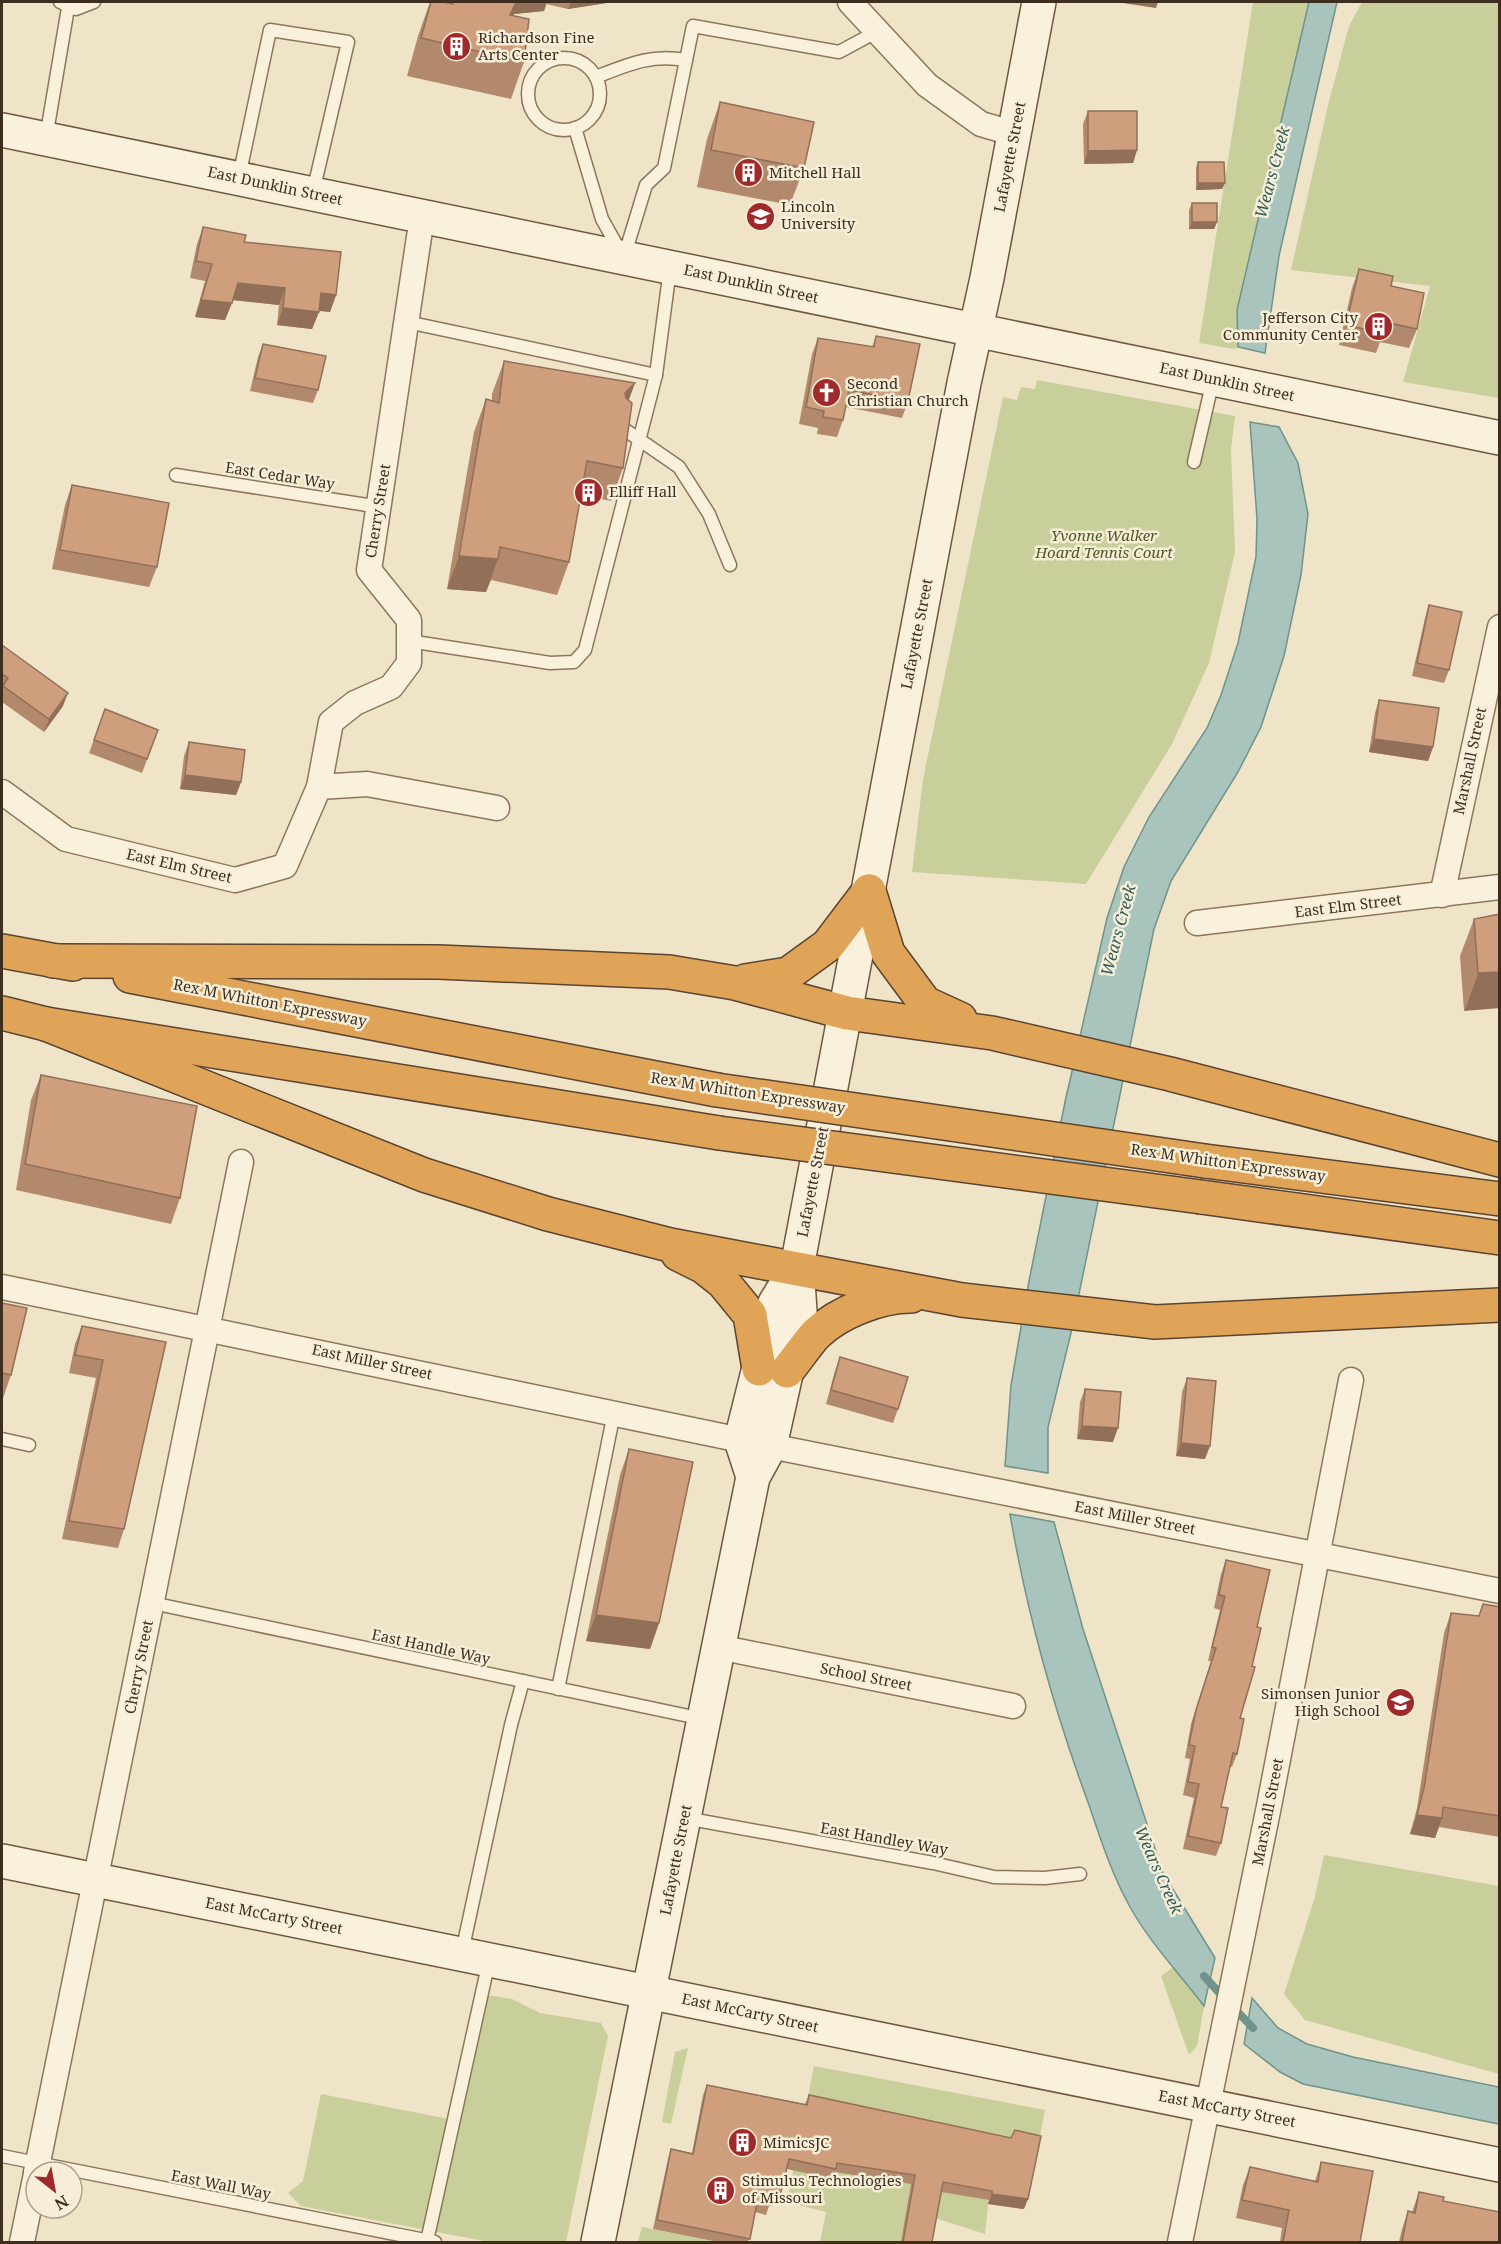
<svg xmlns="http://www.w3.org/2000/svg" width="1501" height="2244" font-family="'Noto Serif',serif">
	<rect width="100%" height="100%" fill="#f0e4c8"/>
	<!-- green -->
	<g fill="#c9cf9b">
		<path d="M1253,2H1309L1237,310L1238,347L1234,349L1199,343Z"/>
		<path d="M1362,2H1499V398L1403,382L1430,286L1291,270L1328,105L1349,26Z"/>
		<path d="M1037,380L1235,416L1231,449L1235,552L1209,663L1172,744L1086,884L912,872L923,779L1003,397L1017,400L1021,387L1035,389Z"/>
		<path d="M1324,1855L1499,1886V2074L1305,2020L1284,1994L1314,1900Z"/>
		<path d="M1174,1967L1204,2006L1197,2046L1189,2055L1161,1976Z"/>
		<path d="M481,1994L512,1999L540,2013L601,2023L608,2036L566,2242H489L301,2206L288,2193L303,2181L321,2094L454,2120Z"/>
		<path d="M688,2048L671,2124L662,2122L675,2052Z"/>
		<path d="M814,2066L1045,2110L1038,2146L989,2196L985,2234L935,2218L907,2213L901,2242H820L826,2212L787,2202Z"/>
		<path d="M642,2227L718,2242H638Z"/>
	</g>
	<!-- water -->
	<g fill="#a9c4bc" stroke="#6f938a" stroke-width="1.5">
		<path d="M1309,2H1337L1279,256L1265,353L1238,347L1237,310Z"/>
		<path d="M1250,422L1279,427L1298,463L1308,514L1301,575L1284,656L1261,727L1238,772L1171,881L1154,929L1071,1333L1048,1427V1473L1005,1466L1011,1385L1029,1281L1065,1102L1107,918L1124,867L1149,817L1207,728L1221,695L1238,643L1256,557L1257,519Z"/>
		<path d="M1010,1514L1054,1522L1083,1629L1163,1873L1215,1958L1204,2006C1179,1973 1150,1943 1130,1907C1112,1875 1101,1840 1089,1805C1054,1710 1027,1614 1010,1514Z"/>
		<path d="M1252,1998L1278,2028L1307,2044L1353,2057L1499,2087V2124L1303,2084L1280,2072L1244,2044Z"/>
	</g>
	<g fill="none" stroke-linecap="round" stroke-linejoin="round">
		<!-- stream -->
		<g stroke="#6f938a" stroke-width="8">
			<path d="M1204,1976L1224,1998"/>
			<path d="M1233,2007L1253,2028"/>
		</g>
		<defs>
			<g id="lane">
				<path d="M60,2L76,9L94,2"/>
				<circle cx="564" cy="94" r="36"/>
				<path d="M596,77C629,64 651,54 686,60"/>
				<path d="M575,128L602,219L621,253"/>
				<path d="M46,138L68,8"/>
				<path d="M239,177L270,30L348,42L313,192"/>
				<path d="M624,257L646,185L664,168L693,26L839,52L878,31"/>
				<path d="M407,322L656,375"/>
				<path d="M621,427L679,467L709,514L730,565"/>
				<path d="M1194,462L1213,380"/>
				<path d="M176,475L380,507"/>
				<path d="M409,641L550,663L574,662L585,650L656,375L670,269"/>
				<path d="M2,1439L29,1445"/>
				<path d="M152,1603L703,1719"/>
				<path d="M558,1689L614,1413"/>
				<path d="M685,1818L933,1863L994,1877L1045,1878L1080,1874"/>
				<path d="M462,1952L511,1725L523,1681"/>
				<path d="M2,2156L435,2242"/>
				<path d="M427,2241L489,1961"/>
			</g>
			<g id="street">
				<path d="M850,2L927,85L981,124L1015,134"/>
				<path d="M319,787L331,722L355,703L391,687L409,663V620L369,570L422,217"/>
				<path d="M2,792L66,839L235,880L285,866L319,787L367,784L497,808"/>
				<path d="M1442,895L1500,627"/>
				<path d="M1197,923L1500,887"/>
				<path d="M2,1287L741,1440"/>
				<path d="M770,1446L1500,1591"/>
				<path d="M718,1647L1013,1706"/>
				<path d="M36,2172L241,1162"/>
				<path d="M22,2242L36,2174"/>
				<path d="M1180,2242L1269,1806L1351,1380"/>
			</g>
			<g id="secondary">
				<path d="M2,130L1500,438"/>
				<path d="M753,1477L741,1440L775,1303L797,1267"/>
				<path d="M2,1861L1500,2165"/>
				<path d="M598,2242L753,1477L770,1446L800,1311L797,1267L964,383L987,278L1039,2"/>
			</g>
			<g id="highway">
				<path d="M869,891L888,953L925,1003L960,1019"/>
				<path d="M2,951L73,964"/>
				<path d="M53,961L438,962L669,972L735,983L847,1013L992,1033L1170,1074L1500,1160"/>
				<path d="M130,976L717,1090"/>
				<path d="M745,981L788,974L828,945L869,891"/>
				<path d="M2,1013L46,1024L719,1133"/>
				<path d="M46,1024L424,1175L548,1214L670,1245L962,1300L1155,1322L1500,1305"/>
				<path d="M1205,1161L1500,1199"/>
				<path d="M1201,1197L1500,1238"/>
				<path d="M678,1254L704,1267L723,1282L750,1315L759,1369"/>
				<path d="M787,1371C797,1359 806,1345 816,1334C839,1312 880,1296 911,1296"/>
			</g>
		</defs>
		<!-- lane casing -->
		<use href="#lane" stroke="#8d765c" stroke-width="15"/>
		<!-- street casing -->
		<use href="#street" stroke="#8d765c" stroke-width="27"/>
		<!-- secondary casing -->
		<use href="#secondary" stroke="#6f573f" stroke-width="36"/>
		<!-- highway casing -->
		<use href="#highway" stroke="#5b4430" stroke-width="36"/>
		<!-- lane -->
		<use href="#lane" stroke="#faf1dc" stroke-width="12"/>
		<!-- street -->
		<use href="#street" stroke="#faf1dc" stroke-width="24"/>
		<!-- secondary -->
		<use href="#secondary" stroke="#faf1dc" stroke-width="33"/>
		<!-- highway -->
		<use href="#highway" stroke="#e0a458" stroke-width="33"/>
		<defs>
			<g id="highway-bridge">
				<path d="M717,1090L1205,1161"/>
				<path d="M719,1133L1201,1197"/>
			</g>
		</defs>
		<!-- highway-bridge casing -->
		<use href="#highway-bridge" stroke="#5b4430" stroke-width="36" stroke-linecap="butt"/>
		<!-- highway-bridge -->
		<use href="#highway-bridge" stroke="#e0a458" stroke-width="33"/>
	</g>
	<!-- wall -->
	<g fill="#b2896c">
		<path d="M430,2H613L568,9L546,4L544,11L514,14L513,16L524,62L511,99L407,76L418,36Z"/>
		<path d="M720,102L804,168L790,205L697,187L707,139Z"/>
		<path d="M1088,111L1137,150L1133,163L1084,164L1083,124Z"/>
		<path d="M1198,162L1225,183L1222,189L1196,190V168Z"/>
		<path d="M1192,203L1217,222L1214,229H1189V210Z"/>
		<path d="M203,227L244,242L336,295L330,312L319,311L312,329L277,325L279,305L233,300L225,320L195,317L205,281L190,278L197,244Z"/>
		<path d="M1359,269L1391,286L1417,329L1409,348L1380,342L1376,353L1339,345L1352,288Z"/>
		<path d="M876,336L908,401L902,418L846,407L843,420L837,437L817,434L818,428L799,424L812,354L818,338L872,347Z"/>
		<path d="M263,344L318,390L313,403L250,391L258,357Z"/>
		<path d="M504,361L629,401L623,468L611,501L581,495L569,562L557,595L491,580L486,592L447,589L474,432L486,399L492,400V394Z"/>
		<path d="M72,485L157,567L149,587L52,569L65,505Z"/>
		<path d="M1429,605L1449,670L1444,683L1412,676L1425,618Z"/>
		<path d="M2,645L63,706L44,732L2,702Z"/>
		<path d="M1379,700L1433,747L1428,761L1369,752L1375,713Z"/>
		<path d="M105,709L158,730L142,773L89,753Z"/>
		<path d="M189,742L241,782L236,795L180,789L184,756Z"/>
		<path d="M1500,914L1464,1011L1460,956L1474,919Z"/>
		<path d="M41,1075L180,1198L171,1224L16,1190L31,1100Z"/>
		<path d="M2,1303L11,1375L2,1401Z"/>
		<path d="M82,1326L166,1342L124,1529L118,1548L62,1539L96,1378L69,1373L75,1344Z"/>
		<path d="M840,1357L898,1409L893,1423L826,1404L835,1371Z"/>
		<path d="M1187,1378L1205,1459L1176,1456L1182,1392Z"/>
		<path d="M1085,1389L1113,1442L1077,1439L1080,1402Z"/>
		<path d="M629,1449L659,1623L650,1649L586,1641L620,1475Z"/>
		<path d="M1226,1560L1257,1627L1240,1718L1237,1754L1232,1767L1230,1766L1221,1807V1843L1216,1856L1183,1849L1194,1798L1183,1795L1190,1759L1185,1758L1191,1724L1211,1661H1208L1220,1610L1214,1608L1221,1574Z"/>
		<path d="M1500,1607V1837L1439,1827L1435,1838L1410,1834L1417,1808L1444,1633L1451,1613L1479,1616Z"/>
		<path d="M707,2085L805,2104L809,2095L1011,2138L1024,2209L988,2204L989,2200L941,2192L932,2242H901L911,2184L835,2172L832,2179L787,2169L778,2202L769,2206L766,2215L755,2212L748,2242H718L653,2229L668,2159L671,2149L692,2153L703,2095Z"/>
		<path d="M1321,2162L1360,2242H1280L1282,2228L1236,2218L1243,2185L1250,2167L1315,2181Z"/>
		<path d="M1419,2192L1443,2201L1500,2242H1399L1402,2229L1408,2211L1412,2212Z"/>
	</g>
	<!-- shaded-wall -->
	<g fill="#916f58">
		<path d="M516,2H547L544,11L514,14L496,52L510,15Z"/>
		<path d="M571,2H613L568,9Z"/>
		<path d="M1116,2H1158L1156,8Z"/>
		<path d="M1137,150L1133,163L1084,164L1088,151Z"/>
		<path d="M1198,183H1225L1222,189L1196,190Z"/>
		<path d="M1192,222H1217L1214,229H1189Z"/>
		<path d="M238,283L285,288L279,305L232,300Z"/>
		<path d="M321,293L336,295L330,312L314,310Z"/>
		<path d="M201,300L232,303L225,320L195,317Z"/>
		<path d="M283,308L319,312L312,329L277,325Z"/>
		<path d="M635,383L623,416L625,393Z"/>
		<path d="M459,556L498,559L486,592L447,589Z"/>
		<path d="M68,693L63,706L44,732L49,719Z"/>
		<path d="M1374,739L1433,747L1428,761L1369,752Z"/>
		<path d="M185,775L241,782L236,795L180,789Z"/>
		<path d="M1500,972V1008L1464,1011L1478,973Z"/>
		<path d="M1082,1426L1118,1428L1113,1442L1077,1439Z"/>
		<path d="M1181,1443L1210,1446L1205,1459L1176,1456Z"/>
		<path d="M596,1615L659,1623L650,1649L586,1641Z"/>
		<path d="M1417,1815L1442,1818L1435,1838L1410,1834Z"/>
		<path d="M781,2192L778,2202L769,2206L771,2197Z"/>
		<path d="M992,2194L1028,2199L1024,2209L988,2204Z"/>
	</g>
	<!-- building -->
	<g fill="#cf9f7d" stroke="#916f58" stroke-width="1.5">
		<path d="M431,2H443L453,4L452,2H516L510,15L529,19L524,62L421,38Z"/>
		<path d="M720,102L814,122L804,168L711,150Z"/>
		<path d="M1088,111H1137V150L1088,151Z"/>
		<path d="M1198,162H1224L1225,183H1198Z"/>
		<rect x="1192" y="203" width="25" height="19"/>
		<path d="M203,227L246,235L244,242L341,252L336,295L321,293L319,312L283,308L285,288L238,283L232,303L201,300L212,264L196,261Z"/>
		<path d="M1359,269L1393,276L1391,286L1424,293L1417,329L1385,322L1383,333L1346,325Z"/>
		<path d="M876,336L920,344L908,401L849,390L843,420L823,417L824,411L806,407L818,338L874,347Z"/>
		<path d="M263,344L326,356L318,390L255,378Z"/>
		<path d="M504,361L635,383L625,393L626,398L632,403L623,468L587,461L569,562L500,547L498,559L459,556L486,399L499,403Z"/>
		<path d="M72,485L169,503L157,567L60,550Z"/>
		<path d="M1429,605L1462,612L1449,670L1417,663Z"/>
		<path d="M2,645L68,693L49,719L3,686L8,678L2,674Z"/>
		<path d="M1379,700L1439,708L1433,747L1374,739Z"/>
		<path d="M105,709L158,730L147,759L94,740Z"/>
		<path d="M189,742L245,750L241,782L185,775Z"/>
		<path d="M1500,914V972L1478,973L1474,919Z"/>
		<path d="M41,1075L197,1106L180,1198L25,1164Z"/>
		<path d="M2,1303L27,1308L11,1375L2,1373Z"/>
		<path d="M82,1326L166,1342L124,1529L69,1521L103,1360L75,1355Z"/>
		<path d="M840,1357L908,1377L898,1409L831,1390Z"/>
		<path d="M1187,1378L1216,1381L1210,1446L1181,1443Z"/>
		<path d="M1085,1389L1121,1392L1118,1428L1082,1426Z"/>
		<path d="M629,1449L693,1462L659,1623L596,1615Z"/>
		<path d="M1226,1560L1270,1570L1257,1627L1261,1628L1252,1666L1255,1667L1240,1718L1244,1719L1237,1754L1233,1753L1221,1807L1228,1808L1221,1843L1188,1836L1199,1784L1188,1782L1195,1746L1189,1745L1196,1710L1216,1648L1212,1647L1225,1596L1219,1595Z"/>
		<path d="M1483,1604L1500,1607V1816L1443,1807L1442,1818L1417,1815L1424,1788L1451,1613L1479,1616Z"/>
		<path d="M707,2085L807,2105L809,2095L1011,2138L1015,2130L1041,2136L1028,2199L992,2194V2191L943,2182L932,2242H903L915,2175L837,2163L836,2169L789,2159L781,2192L771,2197L770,2205L757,2202L750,2239L657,2220L671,2149L693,2154Z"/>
		<path d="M1321,2162L1373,2171L1360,2242H1283L1289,2210L1242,2200L1250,2167L1318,2182Z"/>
		<path d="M1419,2192L1444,2197L1443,2201L1500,2212V2242H1402L1408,2211L1415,2213Z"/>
	</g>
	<!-- icons -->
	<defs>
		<symbol id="building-disc" viewBox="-11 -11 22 22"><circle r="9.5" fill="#9e2a2b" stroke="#f7eed8"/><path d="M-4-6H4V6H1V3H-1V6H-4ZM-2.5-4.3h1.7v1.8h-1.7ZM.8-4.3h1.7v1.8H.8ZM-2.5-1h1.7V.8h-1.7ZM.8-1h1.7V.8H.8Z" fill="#fff"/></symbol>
		<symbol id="university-disc" viewBox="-11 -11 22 22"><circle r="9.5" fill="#9e2a2b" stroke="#f7eed8"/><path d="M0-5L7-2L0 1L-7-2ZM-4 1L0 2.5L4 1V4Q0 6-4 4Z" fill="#fff"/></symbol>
		<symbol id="church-disc" viewBox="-11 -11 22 22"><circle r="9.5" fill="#9e2a2b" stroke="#f7eed8"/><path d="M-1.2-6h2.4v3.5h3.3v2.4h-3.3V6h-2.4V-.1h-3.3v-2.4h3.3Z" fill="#fff"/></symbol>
		<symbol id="school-disc" viewBox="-11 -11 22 22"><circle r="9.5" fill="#9e2a2b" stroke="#f7eed8"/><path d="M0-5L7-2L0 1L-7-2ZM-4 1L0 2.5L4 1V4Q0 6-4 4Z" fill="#fff"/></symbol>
	</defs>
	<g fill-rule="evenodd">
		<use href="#building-disc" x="440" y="30" width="33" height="33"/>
		<use href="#building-disc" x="732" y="156" width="33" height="33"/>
		<use href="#university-disc" x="744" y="200" width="33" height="33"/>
		<use href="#building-disc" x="1362" y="310" width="33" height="33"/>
		<use href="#church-disc" x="810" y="376" width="33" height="33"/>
		<use href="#building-disc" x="572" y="476" width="33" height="33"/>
		<use href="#school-disc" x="1384" y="1686" width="33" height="33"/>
		<use href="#building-disc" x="726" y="2126" width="33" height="33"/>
		<use href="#building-disc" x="704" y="2174" width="33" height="33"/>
	</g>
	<g text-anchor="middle" stroke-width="5" stroke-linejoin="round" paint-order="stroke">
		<!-- poi labels -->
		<g font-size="15" fill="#3d2e20" stroke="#f7eed8" text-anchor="start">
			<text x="478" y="43">Richardson Fine<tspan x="478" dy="17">Arts Center</tspan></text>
			<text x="769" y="178">Mitchell Hall</text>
			<text x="781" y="212">Lincoln<tspan x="781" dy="17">University</tspan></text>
			<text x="1358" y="323" text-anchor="end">Jefferson City<tspan x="1358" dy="17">Community Center</tspan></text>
			<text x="847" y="389">Second<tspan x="847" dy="17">Christian Church</tspan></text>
			<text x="609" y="497">Elliff Hall</text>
			<text x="1380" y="1699" text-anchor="end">Simonsen Junior<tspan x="1380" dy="17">High School</tspan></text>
			<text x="763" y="2148">MimicsJC</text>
			<text x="742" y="2186">Stimulus Technologies<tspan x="742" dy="17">of Missouri</tspan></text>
		</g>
		<!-- street labels -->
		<g font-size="15" fill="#3d2e20" stroke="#f7eed8">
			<text transform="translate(1010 157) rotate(-79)" y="5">Lafayette Street</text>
			<text transform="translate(275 186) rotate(12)" y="5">East Dunklin Street</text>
			<text transform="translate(751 284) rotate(12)" y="5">East Dunklin Street</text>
			<text transform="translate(1227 382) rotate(12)" y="5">East Dunklin Street</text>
			<text transform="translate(280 476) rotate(9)" y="5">East Cedar Way</text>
			<text transform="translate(378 511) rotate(-81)" y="5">Cherry Street</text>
			<text transform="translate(917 634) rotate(-79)" y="5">Lafayette Street</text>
			<text transform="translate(1470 761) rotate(-78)" y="5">Marshall Street</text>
			<text transform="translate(179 866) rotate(13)" y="5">East Elm Street</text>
			<text transform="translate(1348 906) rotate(-7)" y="5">East Elm Street</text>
			<text transform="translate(270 1003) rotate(11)" y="5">Rex M Whitton Expressway</text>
			<text transform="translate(748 1093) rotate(9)" y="5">Rex M Whitton Expressway</text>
			<text transform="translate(1228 1163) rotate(8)" y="5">Rex M Whitton Expressway</text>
			<text transform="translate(813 1182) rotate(-79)" y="5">Lafayette Street</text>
			<text transform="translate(372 1362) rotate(12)" y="5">East Miller Street</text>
			<text transform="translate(1135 1518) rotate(11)" y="5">East Miller Street</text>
			<text transform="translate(431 1647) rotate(12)" y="5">East Handle Way</text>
			<text transform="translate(139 1667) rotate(-79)" y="5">Cherry Street</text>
			<text transform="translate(866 1677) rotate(11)" y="5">School Street</text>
			<text transform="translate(1268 1812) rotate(-79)" y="5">Marshall Street</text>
			<text transform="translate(884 1839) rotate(10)" y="5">East Handley Way</text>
			<text transform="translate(676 1860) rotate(-79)" y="5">Lafayette Street</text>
			<text transform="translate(274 1916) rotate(11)" y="5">East McCarty Street</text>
			<text transform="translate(750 2013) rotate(12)" y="5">East McCarty Street</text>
			<text transform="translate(1227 2109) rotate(11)" y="5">East McCarty Street</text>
			<text transform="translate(221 2185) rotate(11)" y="5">East Wall Way</text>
		</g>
		<!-- park labels -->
		<g font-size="15" font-style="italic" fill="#4d5a26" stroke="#f7eed8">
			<text x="1104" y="541">Yvonne Walker<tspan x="1104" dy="17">Hoard Tennis Court</tspan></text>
		</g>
		<!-- water labels -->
		<g font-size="16" font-style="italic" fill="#2f5d5a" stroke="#f7eed8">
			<text transform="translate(1272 172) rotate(-75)" y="6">Wears Creek</text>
			<text transform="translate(1118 930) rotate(-75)" y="6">Wears Creek</text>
			<text transform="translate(1159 1870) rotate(66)" y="6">Wears Creek</text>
		</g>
	</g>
	<!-- border -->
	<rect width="1501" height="2244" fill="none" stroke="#3d2e20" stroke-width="6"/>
	<!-- north arrow -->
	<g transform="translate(54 2190) rotate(149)"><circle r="28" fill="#f7eed8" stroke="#ada18e" stroke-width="1.5"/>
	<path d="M0-4.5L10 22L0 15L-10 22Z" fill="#9e2a2b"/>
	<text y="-9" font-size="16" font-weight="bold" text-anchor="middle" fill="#3d2e20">N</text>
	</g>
</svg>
